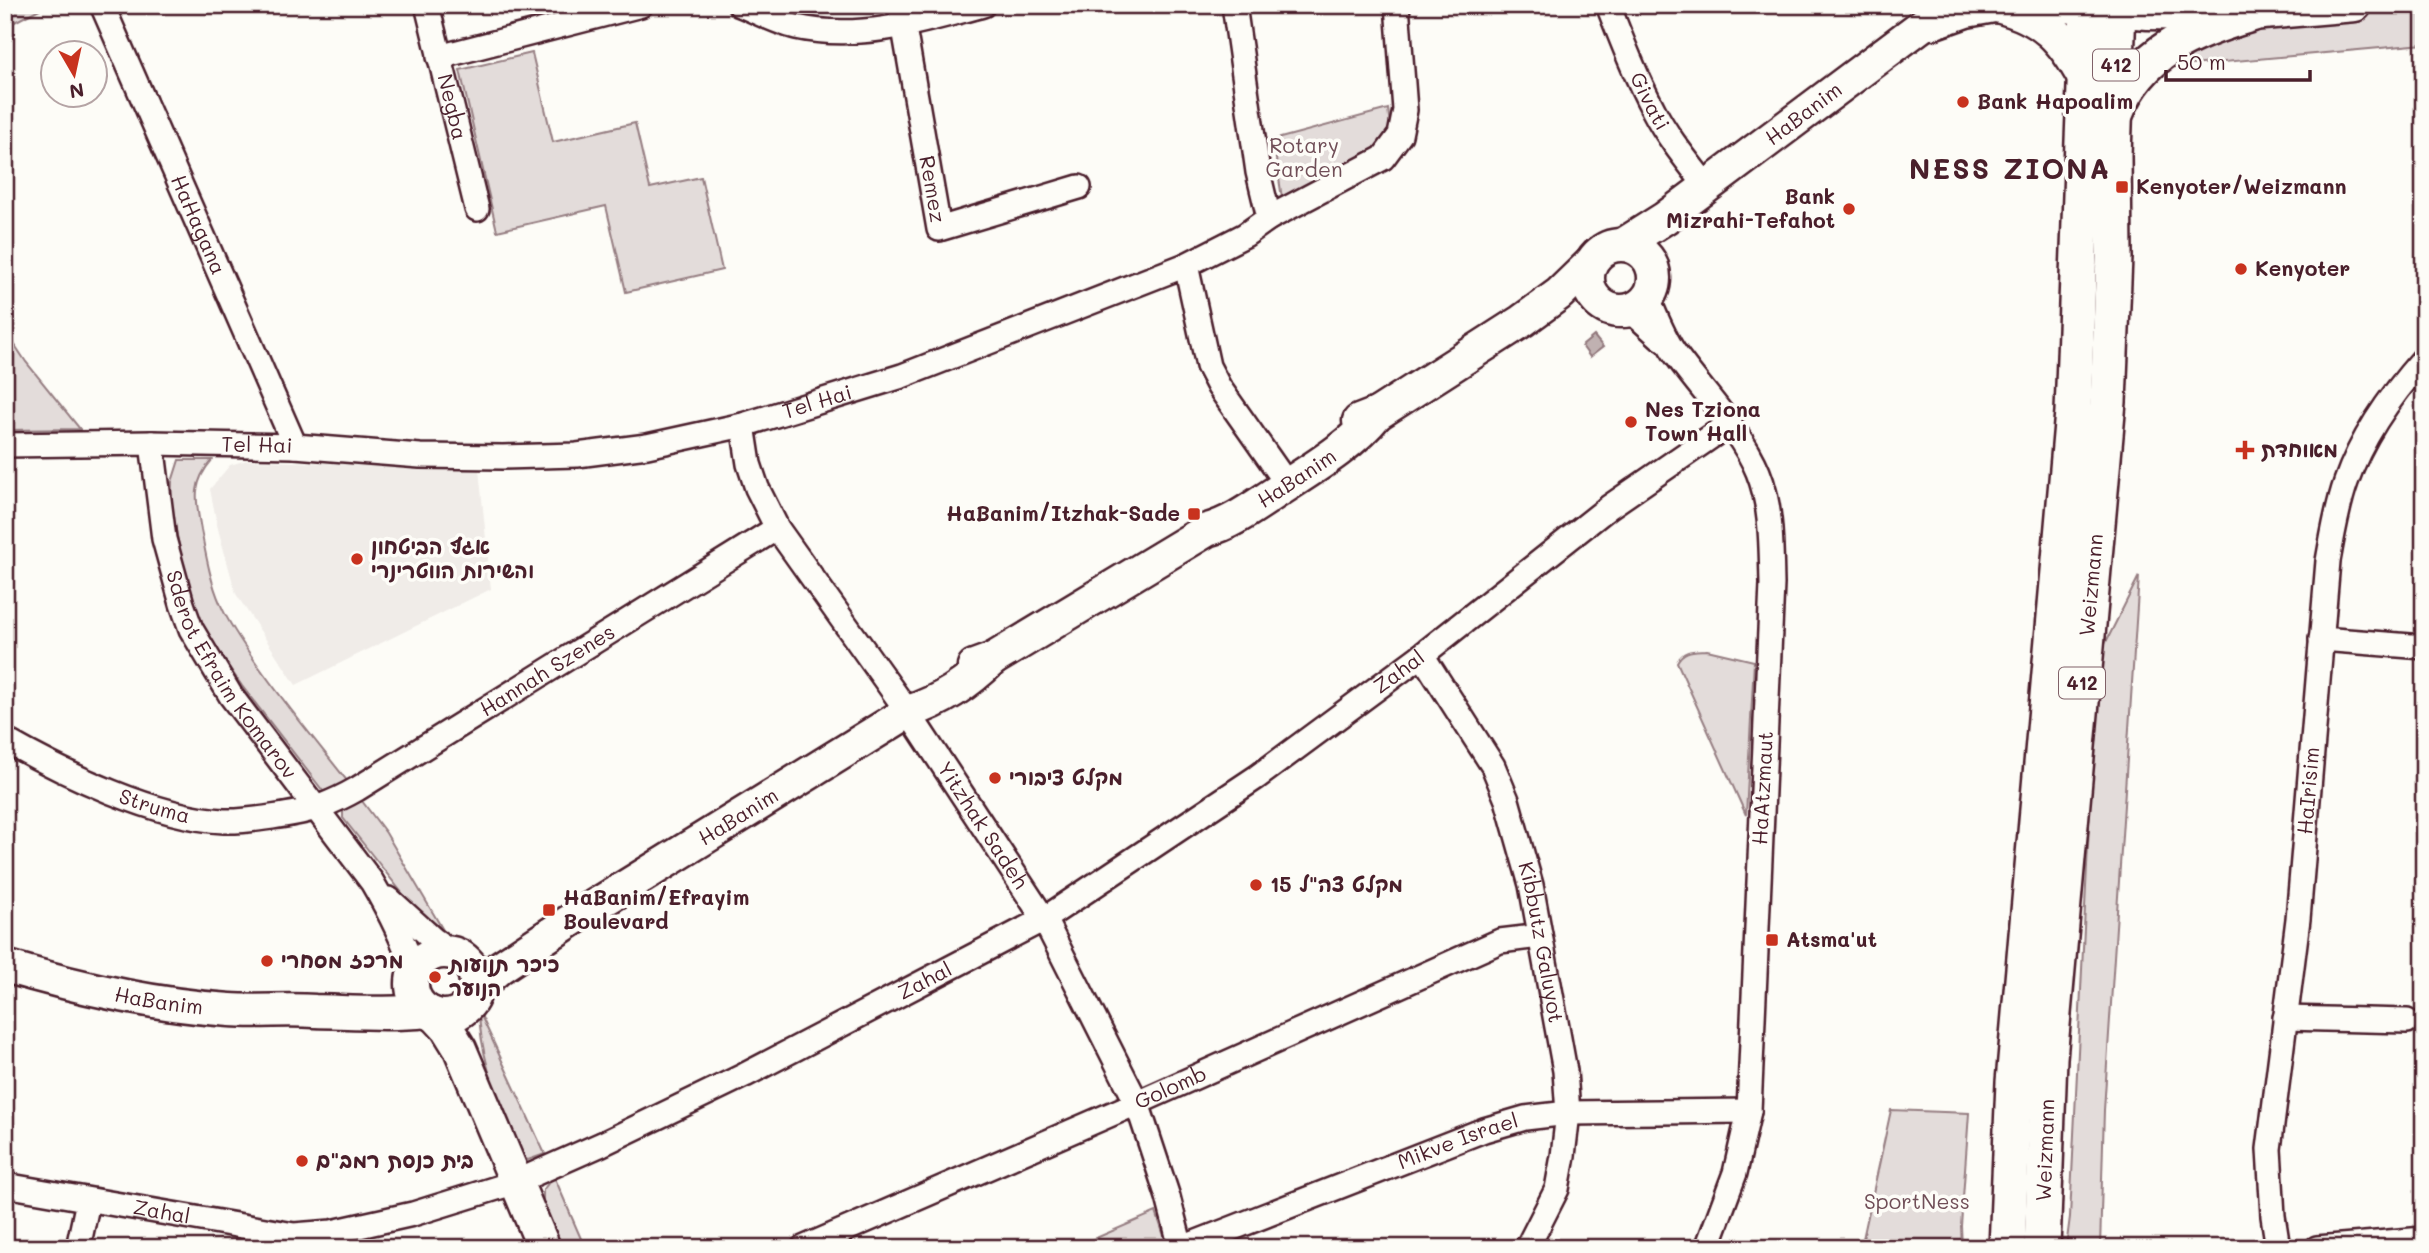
<svg xmlns="http://www.w3.org/2000/svg" width="2429" height="1253" font-family="Mali,'Playpen Sans Hebrew',sans-serif">
	<rect width="100%" height="100%" fill="#fdfcf7"/>
	<filter id="ink" filterUnits="userSpaceOnUse"><feTurbulence type="fractalNoise" baseFrequency=".0143" numOctaves="2"/><feDisplacementMap in="SourceGraphic" scale="14" xChannelSelector="R" yChannelSelector="G"/><feConvolveMatrix kernelMatrix="1 2 1 2 8 2 1 2 1" color-interpolation-filters="sRGB"/></filter>
	<g filter="url(#ink)">
		<!-- built -->
		<path fill="#f0ece8" d="M247,460L479,469L491,589L296,685L236,594L218,529L210,489L230,465Z"/>
		<!-- green -->
		<g fill="#e3dcda" stroke="#967e82" stroke-width="2">
			<path d="M5,5H47L5,27Z"/>
			<path d="M2424,8V44L2191,65L2189,50L2282,21Z"/>
			<path d="M532,53L553,142L635,123L650,188L701,177L722,270L626,292L606,206L497,231L460,70Z"/>
			<path d="M1388,109L1392,143L1282,198L1273,140Z"/>
			<path d="M5,330L26,362L80,429L5,430Z"/>
			<path d="M179,460H212C191,484 196,501 201,530C206,555 210,580 220,603C227,621 239,638 250,654C280,698 315,740 348,782L334,789L323,791L242,686L209,638L196,613L183,566L171,505L172,482Z"/>
			<path d="M2139,576L2104,1110L2100,1248H2066L2070,1217L2097,660Z"/>
			<path d="M1707,650L1754,661L1746,815L1677,662C1684,649 1694,651 1707,650Z"/>
			<path d="M362,801L386,833L443,930L410,903L343,818V809Z"/>
			<path d="M479,1011L545,1154L528,1160L516,1153C501,1108 480,1059 479,1011Z"/>
			<path d="M1891,1110L1969,1113L1961,1226L1962,1248H1861Z"/>
			<path d="M554,1176L585,1248H562L543,1203V1190Z"/>
			<path d="M1156,1212L1168,1248H1073Z"/>
		</g>
		<!-- water -->
		<path fill="#c0b1b1" stroke="#91777b" stroke-width="2" d="M1594,336L1603,347L1590,357L1582,346Z"/>
		<g fill="none" stroke-linecap="round" stroke-linejoin="round">
			<defs>
				<g id="street">
					<path id="s1" d="M102,5L295,446"/>
					<path id="s2" d="M427,5L477,209"/>
					<path d="M740,5C758,12 777,23 796,27C859,41 922,22 983,5"/>
					<path id="s3" d="M900,5L939,229L1079,187"/>
					<path d="M1234,5L1258,172L1269,218"/>
					<path id="s4" d="M1608,5C1622,41 1636,77 1654,111C1668,138 1688,162 1707,187"/>
					<path d="M439,57L641,5"/>
					<path d="M1186,265L1208,366L1219,387L1278,471"/>
					<path d="M1648,298C1656,317 1663,336 1674,352C1699,388 1742,432 1758,472C1772,506 1771,548 1772,584L1749,1111L1735,1173L1707,1248"/>
					<path d="M1630,310L1661,338"/>
					<path id="s5" d="M743,425L749,464L757,488L777,528L908,712L1044,919L1137,1103L1168,1197L1181,1248"/>
					<path id="s6" d="M152,443L164,539L182,604L191,629L231,696L372,882C389,911 404,940 414,972"/>
					<path id="s7" d="M5,445L152,443L295,446L420,456L503,457L577,455L647,446L743,425L902,376L1186,265L1245,235L1269,218L1383,158L1400,135L1405,110L1397,5"/>
					<path d="M2321,639L2424,647"/>
					<path id="s8" d="M1422,655L1493,766L1507,800L1531,885L1565,1071L1568,1113L1563,1156L1557,1189L1527,1248"/>
					<path id="s9" d="M5,740C63,773 156,818 224,821C244,822 300,814 319,807C332,802 345,796 357,789L777,528"/>
					<path d="M389,899L434,940L454,953"/>
					<path d="M2285,1018L2407,1021"/>
					<path id="s10" d="M5,1185L294,1235L332,1232L413,1214L516,1182L602,1144L745,1075L1044,919L1257,777L1422,655L1609,507L1728,425"/>
					<path d="M78,1248L88,1201"/>
					<path id="s11" d="M803,1248L1137,1103L1500,941L1540,936"/>
					<path id="s12" d="M1182,1248L1484,1130L1525,1118L1568,1113L1749,1111"/>
					<path id="s13" d="M2278,1248L2273,1216L2269,1149L2298,919L2328,561C2333,534 2337,507 2346,482C2362,436 2392,394 2424,358"/>
					<path d="M2317,1248L2424,1239"/>
				</g>
				<g id="secondary">
					<path d="M2052,5L2148,13L2240,15L2355,5"/>
					<path d="M1932,23L1966,11L2000,5"/>
					<path id="s14" d="M1624,244L1665,218L1949,5"/>
					<circle cx="1621" cy="278" r="33"/>
					<path d="M1359,421L1377,414L1522,321L1559,294L1591,263"/>
					<path id="s15" d="M974,666L993,659L1207,530C1233,523 1256,505 1278,491C1313,468 1351,446 1377,414"/>
					<circle cx="444" cy="984" r="32"/>
					<path id="s16" d="M5,966C79,988 153,1005 230,1010C258,1012 287,1009 315,1011C353,1012 390,1015 427,1011"/>
					<path id="s17" d="M475,989L499,968L570,921L908,712C942,701 967,684 993,659"/>
					<path d="M434,1014L447,1028L460,1049L544,1248"/>
				</g>
				<g id="primary">
					<path d="M1999,5C2045,17 2064,38 2086,79"/>
					<path d="M2116,112C2140,51 2193,31 2251,14"/>
					<path d="M2007,1248L2014,1082L2073,412L2088,5"/>
					<path id="s18" d="M2042,1248L2049,1058L2108,402L2114,257L2113,156L2118,5"/>
				</g>
			</defs>
			<!-- street casing -->
			<use href="#street" stroke="#4a1f2b" stroke-width="28"/>
			<!-- secondary casing -->
			<use href="#secondary" stroke="#4a1f2b" stroke-width="37"/>
			<!-- primary casing -->
			<use href="#primary" stroke="#4a1f2b" stroke-width="40"/>
			<!-- street -->
			<use href="#street" stroke="#fdfcf7" stroke-width="23"/>
			<!-- secondary -->
			<use href="#secondary" stroke="#fdfcf7" stroke-width="32"/>
			<!-- primary -->
			<use href="#primary" stroke="#fdfcf7" stroke-width="35"/>
		</g>
	</g>
	<!-- markers -->
	<g fill="#c8321e" stroke="#fdfcf7" stroke-width="2.5">
		<circle cx="1963" cy="102" r="7"/>
		<rect x="2115" y="180" width="14" height="14" rx="3.5"/>
		<circle cx="1849" cy="209" r="7"/>
		<circle cx="2241" cy="269" r="7"/>
		<circle cx="1631" cy="422" r="7"/>
		<path d="M2241.5 439.5h7v7h7v7h-7v7h-7v-7h-7v-7h7z"/>
		<rect x="1187" y="507" width="14" height="14" rx="3.5"/>
		<circle cx="357" cy="559" r="7"/>
		<circle cx="995" cy="778" r="7"/>
		<circle cx="1256" cy="885" r="7"/>
		<rect x="542" y="903" width="14" height="14" rx="3.5"/>
		<rect x="1765" y="933" width="14" height="14" rx="3.5"/>
		<circle cx="267" cy="961" r="7"/>
		<circle cx="435" cy="977" r="7"/>
		<circle cx="302" cy="1161" r="7"/>
	</g>
	<g text-anchor="middle" stroke-width="7" stroke-linejoin="round" paint-order="stroke">
		<!-- shield labels -->
		<g fill="#fdfcf7" stroke="#806168" stroke-width="2">
			<rect x="2093" y="49.5" width="46" height="31" rx="5"/>
			<rect x="2059" y="667.5" width="46" height="31" rx="5"/>
		</g>
		<g font-size="19" font-weight="bold" fill="#4a1f2b">
			<text x="2116" y="72">412</text>
			<text x="2082" y="690">412</text>
		</g>
		<!-- street labels -->
		<g font-size="21" fill="#4a1f2b" stroke="#fdfcf7">
			<text dy="7" stroke="none"><textPath href="#s4" startOffset="105">Givati</textPath></text>
			<text dy="7" stroke="none"><textPath href="#s2" startOffset="105">Negba</textPath></text>
			<text dy="7" stroke="none"><textPath href="#s14" startOffset="222">HaBanim</textPath></text>
			<text dy="7" stroke="none"><textPath href="#s3" startOffset="187">Remez</textPath></text>
			<text dy="7" stroke="none"><textPath href="#s1" startOffset="240">HaHagana</textPath></text>
			<text dy="7" stroke="none"><textPath href="#s7" startOffset="819">Tel Hai</textPath></text>
			<text dy="7" stroke="none"><textPath href="#s7" startOffset="252">Tel Hai</textPath></text>
			<text dy="7" stroke="none"><textPath href="#s15" startOffset="374">HaBanim</textPath></text>
			<text dy="7" stroke="none"><textPath href="#s18" startOffset="665">Weizmann</textPath></text>
			<text dy="7" stroke="none"><textPath href="#s9" startOffset="598">Hannah Szenes</textPath></text>
			<text dy="7" stroke="none"><textPath href="#s10" startOffset="1545">Zahal</textPath></text>
			<text dy="7" stroke="none"><textPath href="#s6" startOffset="250">Sderot Efraim Komarov</textPath></text>
			<text transform="translate(1763 788) rotate(-87)" y="7">HaAtzmaut</text>
			<text dy="7" stroke="none"><textPath href="#s13" startOffset="460">HaIrisim</textPath></text>
			<text dy="7" stroke="none"><textPath href="#s9" startOffset="164">Struma</textPath></text>
			<text dy="7" stroke="none"><textPath href="#s17" startOffset="315">HaBanim</textPath></text>
			<text dy="7" stroke="none"><textPath href="#s5" startOffset="471">Yitzhak Sadeh</textPath></text>
			<text dy="7" stroke="none"><textPath href="#s8" startOffset="315">Kibbutz Galuyot</textPath></text>
			<text dy="7" stroke="none"><textPath href="#s10" startOffset="978">Zahal</textPath></text>
			<text dy="7" stroke="none"><textPath href="#s16" startOffset="158">HaBanim</textPath></text>
			<text dy="7" stroke="none"><textPath href="#s11" startOffset="401">Golomb</textPath></text>
			<text dy="7" stroke="none"><textPath href="#s12" startOffset="296">Mikve Israel</textPath></text>
			<text dy="7" stroke="none"><textPath href="#s18" startOffset="98">Weizmann</textPath></text>
			<text dy="7" stroke="none"><textPath href="#s10" startOffset="159">Zahal</textPath></text>
		</g>
		<!-- poi labels -->
		<g font-size="21" font-weight="bold" fill="#4a1f2b" stroke="#fdfcf7" text-anchor="start">
			<text x="1977" y="109">Bank Hapoalim</text>
			<text x="2136" y="194">Kenyoter/Weizmann</text>
			<text x="1835" y="204" text-anchor="end">Bank<tspan x="1835" dy="24">Mizrahi-Tefahot</tspan></text>
			<text x="2255" y="276">Kenyoter</text>
			<text x="1645" y="417">Nes Tziona<tspan x="1645" dy="24">Town Hall</tspan></text>
			<text x="2261" y="457">מאוחדת</text>
			<text x="1180" y="521" text-anchor="end">HaBanim/Itzhak-Sade</text>
			<text x="371" y="554">אגף הביטחון<tspan x="371" dy="24">והשירות הווטרינרי</tspan></text>
			<text x="1009" y="785">מקלט ציבורי</text>
			<text x="1270" y="892">מקלט צה"ל 15</text>
			<text x="563" y="905">HaBanim/Efrayim<tspan x="563" dy="24">Boulevard</tspan></text>
			<text x="1786" y="947">Atsma'ut</text>
			<text x="281" y="968">מרכז מסחרי</text>
			<text x="449" y="972">כיכר תנועות<tspan x="449" dy="24">הנוער</tspan></text>
			<text x="316" y="1168">בית כנסת רמב"ם</text>
		</g>
		<!-- park labels -->
		<g font-size="21" fill="#704e57" stroke="#fdfcf7">
			<text x="1304" y="153">Rotary<tspan x="1304" dy="24">Garden</tspan></text>
			<text x="1917" y="1209">SportNess</text>
		</g>
		<!-- district labels -->
		<g font-size="28" font-weight="bold" letter-spacing="2" fill="#4a1f2b" stroke="#fdfcf7">
			<text x="2010" y="179">NESS ZIONA</text>
		</g>
	</g>
	<!-- margin -->
	<rect width="2429" height="1253" fill="none" stroke="#fdfcf7" stroke-width="28"/>
	<rect x="14" y="14" width="2401" height="1225" fill="none" stroke="#4a1f2b" stroke-width="2.5" filter="url(#ink)"/>
	<!-- north arrow -->
	<g transform="translate(74 74) rotate(171)"><circle r="33" fill="#fdfcf7" stroke="#b5a4a5" stroke-width="2"/>
	<path d="M0-5L12 26L0 18L-12 26Z" fill="#c8321e"/>
	<text y="-10" font-size="19" font-weight="bold" text-anchor="middle" fill="#4a1f2b">N</text>
	</g>
	<!-- scale -->
	<path d="M2166 70v10h144v-10" fill="none" stroke="#4a1f2b" stroke-width="3.5"/>
	<text x="2177" y="70" font-size="21" fill="#4a1f2b" stroke="#fdfcf7" stroke-width="5" paint-order="stroke">50 m</text>
</svg>
